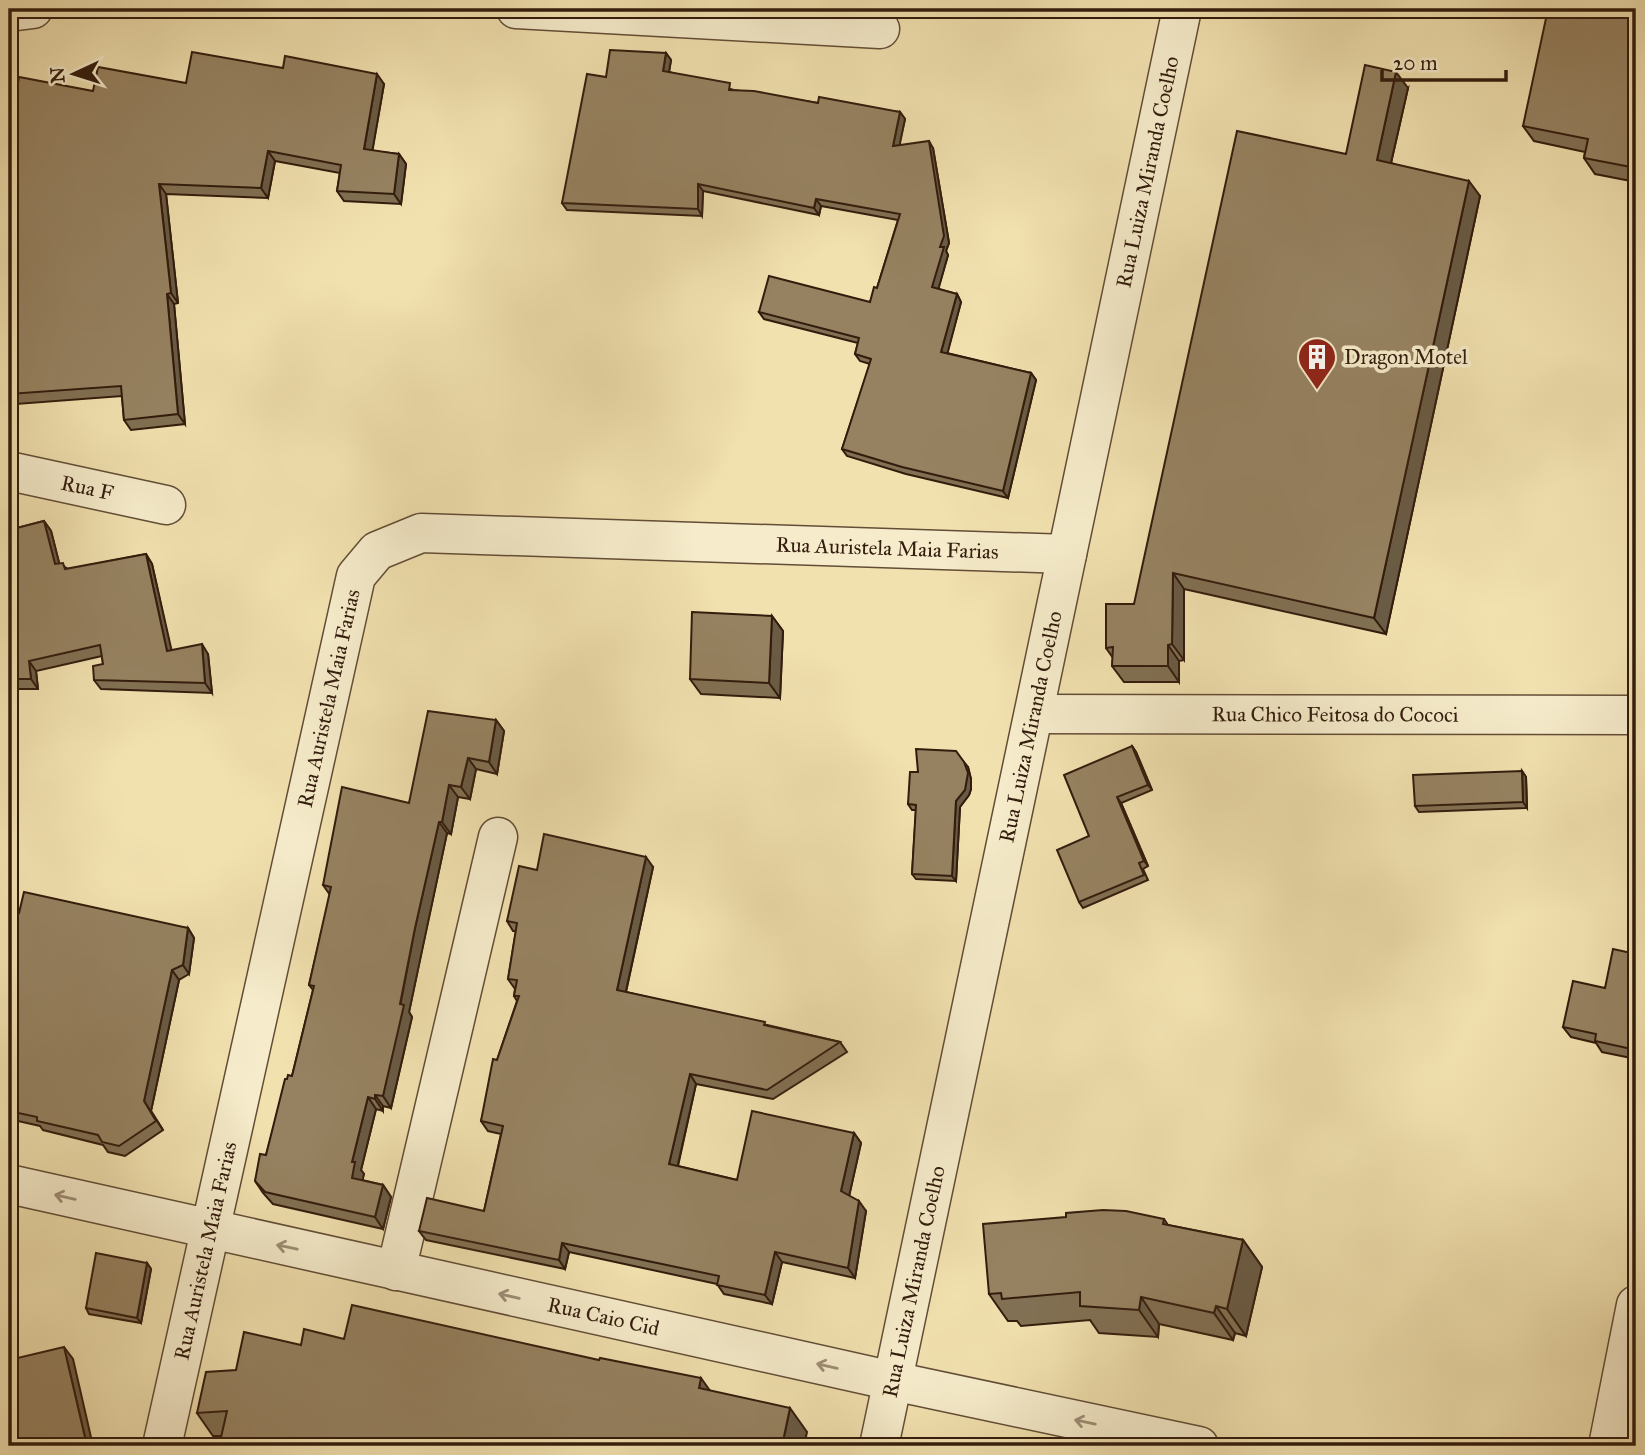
<svg xmlns="http://www.w3.org/2000/svg" width="1645" height="1455" font-family="'IM FELL Great Primer',serif">
	<rect width="100%" height="100%" fill="#f1e1af"/>
	<filter id="stains"><feTurbulence type="fractalNoise" baseFrequency=".00286" numOctaves="4"/><feColorMatrix values="0 0 0 0 .2 0 0 0 0 .09 0 0 0 0 .02 0 0 0 .5 -.17"/></filter>
	<radialGradient id="worn" r=".72"><stop offset=".6" stop-color="#630" stop-opacity="0"/><stop offset="1" stop-color="#630" stop-opacity=".3"/></radialGradient>
	<g fill="none" stroke-linecap="round" stroke-linejoin="round">
		<defs>
			<g id="minor">
				<path d="M516,9L880,29"/>
				<path d="M9,12L33,9"/>
				<path id="s1" d="M9,471L166,505"/>
				<path id="s2" d="M1034,714L1636,715"/>
				<path id="s3" d="M9,1184L893,1381L1199,1446"/>
				<path d="M396,1271L498,837"/>
				<path id="s4" d="M162,1446L356,576L377,551L421,533L1067,554"/>
				<path d="M1608,1446L1636,1305"/>
			</g>
			<g id="tertiary">
				<path id="s5" d="M879,1446L1182,9"/>
			</g>
		</defs>
		<!-- minor casing -->
		<use href="#minor" stroke="#624d36" stroke-width="41"/>
		<!-- tertiary casing -->
		<use href="#tertiary" stroke="#624d36" stroke-width="41"/>
		<!-- minor -->
		<use href="#minor" stroke="#f6eccb" stroke-width="38"/>
		<!-- tertiary -->
		<use href="#tertiary" stroke="#f6eccb" stroke-width="38"/>
	</g>
	<!-- wall -->
	<g fill="#817053" stroke="#331c0d" stroke-width="2">
		<path d="M1636,9V182L1595,174L1584,158L1585,152L1534,141L1523,126Z"/>
		<path d="M666,53L671,60L669,72L734,90L818,103L900,112L905,119L899,145L933,148L949,243L946,251L948,255L938,289L957,294L961,302L947,353L1031,373L1036,380L1008,498L906,474L847,456L842,449L870,364L860,361L855,354L858,343L764,319L759,312L870,302L877,288L898,220L821,206L819,215L703,191L702,216L567,210L562,203L606,77Z"/>
		<path d="M283,68L384,84L372,151L399,154L406,164L401,204L344,201L337,191L340,173L275,161L268,198L166,194L178,303L174,304L185,424L131,430L124,420L122,396L16,404L9,394L15,100L93,91L186,83Z"/>
		<path d="M1408,88L1391,163L1480,196L1386,634L1184,589V660L1179,661V682H1124L1112,666L1113,658L1106,648L1134,604L1346,154Z"/>
		<path d="M44,521L51,531L59,563L68,569L146,554L152,564L171,651L208,654L212,693L101,689L94,680L103,664L102,656L36,671L38,689H9V530Z"/>
		<path d="M772,616L783,631L780,698L701,694L690,679Z"/>
		<path d="M496,720L504,731L497,774L476,769L470,799L458,797L451,834L447,833L424,940L409,1012L412,1017L391,1108L383,1106V1111L376,1109L361,1170L364,1174L362,1180L383,1185L391,1197L383,1229L273,1204L263,1193L255,1181L266,1155L287,1079L292,1076L313,990L309,985L330,895L323,885Z"/>
		<path d="M1132,746L1136,752L1152,790L1121,803L1148,866L1143,869L1148,880L1083,908L1079,902L1089,836Z"/>
		<path d="M968,767L971,779V789L969,795L960,807L956,881L916,879L912,874L916,810H912L908,804L918,772Z"/>
		<path d="M1522,771L1526,777L1527,808L1419,812L1415,806Z"/>
		<path d="M653,867L626,992L840,1042L847,1052L773,1099L696,1084L678,1166L737,1180L854,1133L861,1143L849,1196L866,1211L855,1278L782,1262L772,1304L724,1294L717,1284L569,1252L565,1269L426,1240L419,1231L484,1211L501,1134L488,1131L481,1121L497,1060L517,1001L514,996L515,989L508,979L516,931H513L507,921L537,870Z"/>
		<path d="M9,911L19,913L188,928L194,938L189,974L179,980L151,1111L163,1130L125,1156L108,1152L103,1145L43,1130L40,1126L9,1119Z"/>
		<path d="M1636,954V1059L1602,1052L1596,1043L1571,1037L1563,1027L1605,988Z"/>
		<path d="M1164,1219L1168,1225L1243,1240L1262,1267L1246,1336L1235,1333L1233,1340L1159,1324L1158,1337L1099,1333L1090,1320L1021,1326L1017,1321H1008L989,1294Z"/>
		<path d="M147,1263L151,1269L141,1323L89,1314L86,1308Z"/>
		<path d="M344,1339L710,1391L807,1432L213,1436L197,1413L236,1370L301,1345Z"/>
	</g>
	<!-- shaded-wall -->
	<g fill="#695b44" stroke="#331c0d" stroke-width="2">
		<path d="M666,53L671,60L668,78L663,71Z"/>
		<path d="M1396,72L1408,88L1388,176L1377,160Z"/>
		<path d="M377,74L384,84L371,159L364,149Z"/>
		<path d="M900,112L905,119L898,153L893,146Z"/>
		<path d="M929,141L933,148L949,243L946,251L948,255L937,294L932,287L940,247Z"/>
		<path d="M268,151L275,161L268,198L261,188Z"/>
		<path d="M399,154L406,164L401,204L394,194Z"/>
		<path d="M1469,181L1480,196L1386,634L1374,618Z"/>
		<path d="M159,184L166,194L178,303L171,293Z"/>
		<path d="M698,184L703,191L702,216L698,209Z"/>
		<path d="M816,199L821,206L819,215L814,208Z"/>
		<path d="M167,294L174,304L185,424L178,414Z"/>
		<path d="M957,294L961,302L946,359L941,352Z"/>
		<path d="M1031,373L1036,380L1008,498L1003,491Z"/>
		<path d="M44,521L51,531L62,574L55,564Z"/>
		<path d="M146,554L152,564L174,661L167,651Z"/>
		<path d="M1173,573L1184,589V660L1172,644Z"/>
		<path d="M772,616L783,631L780,698L769,683Z"/>
		<path d="M202,644L208,654L212,693L205,683Z"/>
		<path d="M1168,645L1179,661V682L1168,666Z"/>
		<path d="M29,661L36,671L38,689L31,679Z"/>
		<path d="M496,720L504,731L497,774L489,762Z"/>
		<path d="M1132,746L1136,752L1152,790L1148,785Z"/>
		<path d="M468,758L476,769L470,799L461,787Z"/>
		<path d="M964,762L968,767L971,779V789L969,795L960,807L956,881L952,876L956,801Z"/>
		<path d="M1522,771L1526,777L1527,808L1523,802Z"/>
		<path d="M449,785L458,797L451,834L442,822Z"/>
		<path d="M1117,797L1121,803L1148,866L1144,861Z"/>
		<path d="M439,822L447,833L409,1012L412,1017L391,1108L383,1096L415,928Z"/>
		<path d="M646,857L653,867L624,1000L617,990Z"/>
		<path d="M188,928L194,938L189,974L183,965Z"/>
		<path d="M172,970L179,980L151,1111L163,1130L144,1101Z"/>
		<path d="M690,1074L696,1084L676,1173L669,1164Z"/>
		<path d="M375,1095L383,1106V1111L375,1099Z"/>
		<path d="M368,1097L376,1109L361,1170L364,1174L360,1190L352,1178V1162Z"/>
		<path d="M854,1133L861,1143L848,1201L841,1191Z"/>
		<path d="M383,1185L391,1197L383,1229L375,1217Z"/>
		<path d="M859,1201L866,1211L855,1278L848,1268Z"/>
		<path d="M1243,1240L1262,1267L1246,1336L1227,1309Z"/>
		<path d="M562,1243L569,1252L565,1269L559,1260Z"/>
		<path d="M775,1252L782,1262L772,1304L765,1295Z"/>
		<path d="M147,1263L151,1269L141,1323L137,1318Z"/>
		<path d="M1141,1297L1159,1324L1158,1337L1139,1310Z"/>
		<path d="M1216,1306L1235,1333L1233,1340L1214,1313Z"/>
		<path d="M64,1347L73,1359L93,1446H87Z"/>
		<path d="M701,1378L718,1402L699,1388Z"/>
		<path d="M790,1408L807,1432L804,1446H782Z"/>
	</g>
	<!-- building -->
	<g fill="#968261" stroke="#331c0d" stroke-width="2">
		<path d="M1548,9H1636V168L1584,158L1588,139L1523,126Z"/>
		<path d="M610,50L666,53L663,71L730,83L729,90L754,91L818,103L819,97L900,112L893,146L929,141L944,236L940,247H944L932,287L957,294L941,352L1031,373L1003,491L902,467L842,449L871,359L855,354L859,338L759,312L769,276L870,302L874,287L877,288L900,214L816,199L814,208L698,184V209L562,203L587,74L606,77Z"/>
		<path d="M192,52L283,68L285,56L377,74L364,149L399,154L394,194L337,191L341,165L268,151L261,188L159,184L171,293L167,294L178,414L124,420L121,386L9,394V99L15,100L19,77L93,91L98,67L186,83Z"/>
		<path d="M1365,65L1396,72L1377,160L1469,181L1374,618L1173,573L1172,644L1168,645V666H1112L1113,647L1106,648V604H1134L1237,131L1346,154Z"/>
		<path d="M44,521L55,564L63,563L65,569L146,554L167,651L202,644L205,683L94,680L93,666L103,664L100,645L29,661L31,679H9V530Z"/>
		<path d="M692,612L772,616L769,683L690,679Z"/>
		<path d="M428,711L496,720L489,762L468,758L461,787L449,785L442,822H439L415,928L400,1004L404,1005L383,1096L375,1095V1099L368,1097L352,1162H355L352,1178L383,1185L375,1217L265,1192L255,1181L260,1154L266,1155L285,1079H287L288,1075L292,1076L314,986L309,985L331,887L323,885L342,787L409,803Z"/>
		<path d="M1132,746L1148,785L1117,797L1144,861L1139,863L1144,875L1079,902L1057,850L1089,836L1064,775Z"/>
		<path d="M916,749L956,751L964,762L968,773L965,790L956,801L952,876L912,874L916,805L908,804L910,772H918Z"/>
		<path d="M1522,771L1523,802L1415,806L1413,775Z"/>
		<path d="M544,834L646,857L617,990L765,1022L764,1025L840,1042L767,1090L690,1074L669,1164L737,1180L752,1111L854,1133L841,1191L859,1201L848,1268L775,1252L765,1295L717,1285L719,1276L562,1243L559,1260L419,1231L427,1198L484,1211L503,1126L481,1121L493,1059L497,1060L519,996H514L517,980L508,979L517,923L507,921L519,866L537,870Z"/>
		<path d="M24,892L188,928L183,965L172,970L144,1101L156,1121L119,1146L102,1142L98,1135L37,1121V1117L9,1111V911L19,913Z"/>
		<path d="M1613,949L1636,954V1050L1595,1041L1596,1034L1563,1027L1573,981L1605,988Z"/>
		<path d="M1103,1210L1126,1211L1164,1219L1163,1224L1243,1240L1227,1309L1216,1306L1214,1313L1141,1297L1139,1310L1080,1306V1292L1002,1299L1001,1293L989,1294L983,1224L1066,1217V1213Z"/>
		<path d="M96,1253L147,1263L137,1318L86,1308Z"/>
		<path d="M352,1305L599,1360L600,1358L701,1378L699,1388L790,1408L782,1446H219L227,1411L197,1413L206,1372L236,1370L244,1332L301,1345L304,1329L344,1339Z"/>
		<path d="M64,1347L87,1446H9V1360Z"/>
	</g>
	<!-- one-way arrows -->
	<defs><path id="oneway-shaft" d="M-6 0H5M1.5-3L5.5 0L1.5 3" fill="none" stroke-width="1.6" stroke-linecap="round" stroke-linejoin="round" transform="scale(1.75)"/></defs>
	<g stroke="#9e8e76">
		<use href="#oneway-shaft" transform="translate(65 1197) rotate(-167)"/>
		<use href="#oneway-shaft" transform="translate(287 1247) rotate(-168)"/>
		<use href="#oneway-shaft" transform="translate(509 1296) rotate(-167)"/>
		<use href="#oneway-shaft" transform="translate(827 1366) rotate(-167)"/>
		<use href="#oneway-shaft" transform="translate(1085 1422) rotate(-168)"/>
	</g>
	<!-- icons -->
	<defs>
		<symbol id="building-pin" viewBox="-11 -11 22 30"><path d="M0 17L-7.5 6A9.5 9.5 0 1 1 7.5 6Z" fill="#8f2418" stroke="#f6eccb"/><path d="M-4-6H4V6H1V3H-1V6H-4ZM-2.5-4.3h1.7v1.8h-1.7ZM.8-4.3h1.7v1.8H.8ZM-2.5-1h1.7V.8h-1.7ZM.8-1h1.7V.8H.8Z" fill="#fff"/></symbol>
	</defs>
	<g fill-rule="evenodd">
		<use href="#building-pin" x="1295" y="335" width="44" height="60"/>
	</g>
	<g text-anchor="middle" stroke-width="7" stroke-linejoin="round" paint-order="stroke">
		<!-- street labels -->
		<g font-size="21" fill="#331c0d" stroke="#f6eccb">
			<text dy="7" stroke="none"><textPath href="#s5" startOffset="1302">Rua Luiza Miranda Coelho</textPath></text>
			<text dy="7" stroke="none"><textPath href="#s1" startOffset="80">Rua F</textPath></text>
			<text dy="7" stroke="none"><textPath href="#s4" startOffset="1438">Rua Auristela Maia Farias</textPath></text>
			<text dy="7" stroke="none"><textPath href="#s4" startOffset="766">Rua Auristela Maia Farias</textPath></text>
			<text dy="7" stroke="none"><textPath href="#s2" startOffset="301">Rua Chico Feitosa do Cococi</textPath></text>
			<text dy="7" stroke="none"><textPath href="#s5" startOffset="735">Rua Luiza Miranda Coelho</textPath></text>
			<text dy="7" stroke="none"><textPath href="#s4" startOffset="200">Rua Auristela Maia Farias</textPath></text>
			<text dy="7" stroke="none"><textPath href="#s5" startOffset="168">Rua Luiza Miranda Coelho</textPath></text>
			<text dy="7" stroke="none"><textPath href="#s3" startOffset="609">Rua Caio Cid</textPath></text>
		</g>
		<!-- poi labels -->
		<g font-size="21" fill="#331c0d" stroke="#f6eccb" text-anchor="start">
			<text x="1344" y="364">Dragon Motel</text>
		</g>
	</g>
	<!-- margin -->
	<rect width="1645" height="1455" fill="none" stroke="#f1e1af" stroke-width="35"/>
	<rect x="10" y="10" width="1624" height="1434" fill="none" stroke="#331c0d" stroke-width="3.5"/>
	<rect x="18" y="18" width="1610" height="1420" fill="none" stroke="#331c0d" stroke-width="2"/>
	<!-- north arrow -->
	<g transform="translate(74 74) rotate(266)" stroke="#f6eccb" stroke-width="5" paint-order="stroke">
	<path d="M0-5L12 26L0 18L-12 26Z" fill="#331c0d"/>
	<text y="-10" font-size="19" font-weight="bold" text-anchor="middle" fill="#331c0d">N</text>
	</g>
	<!-- scale -->
	<path d="M1382 70v10h124v-10" fill="none" stroke="#331c0d" stroke-width="3.5"/>
	<text x="1393" y="70" font-size="21" fill="#331c0d" stroke="#f6eccb" stroke-width="5" paint-order="stroke">20 m</text>
	<rect width="100%" height="100%" filter="url(#stains)"/>
	<rect width="100%" height="100%" fill="url(#worn)"/>
</svg>
